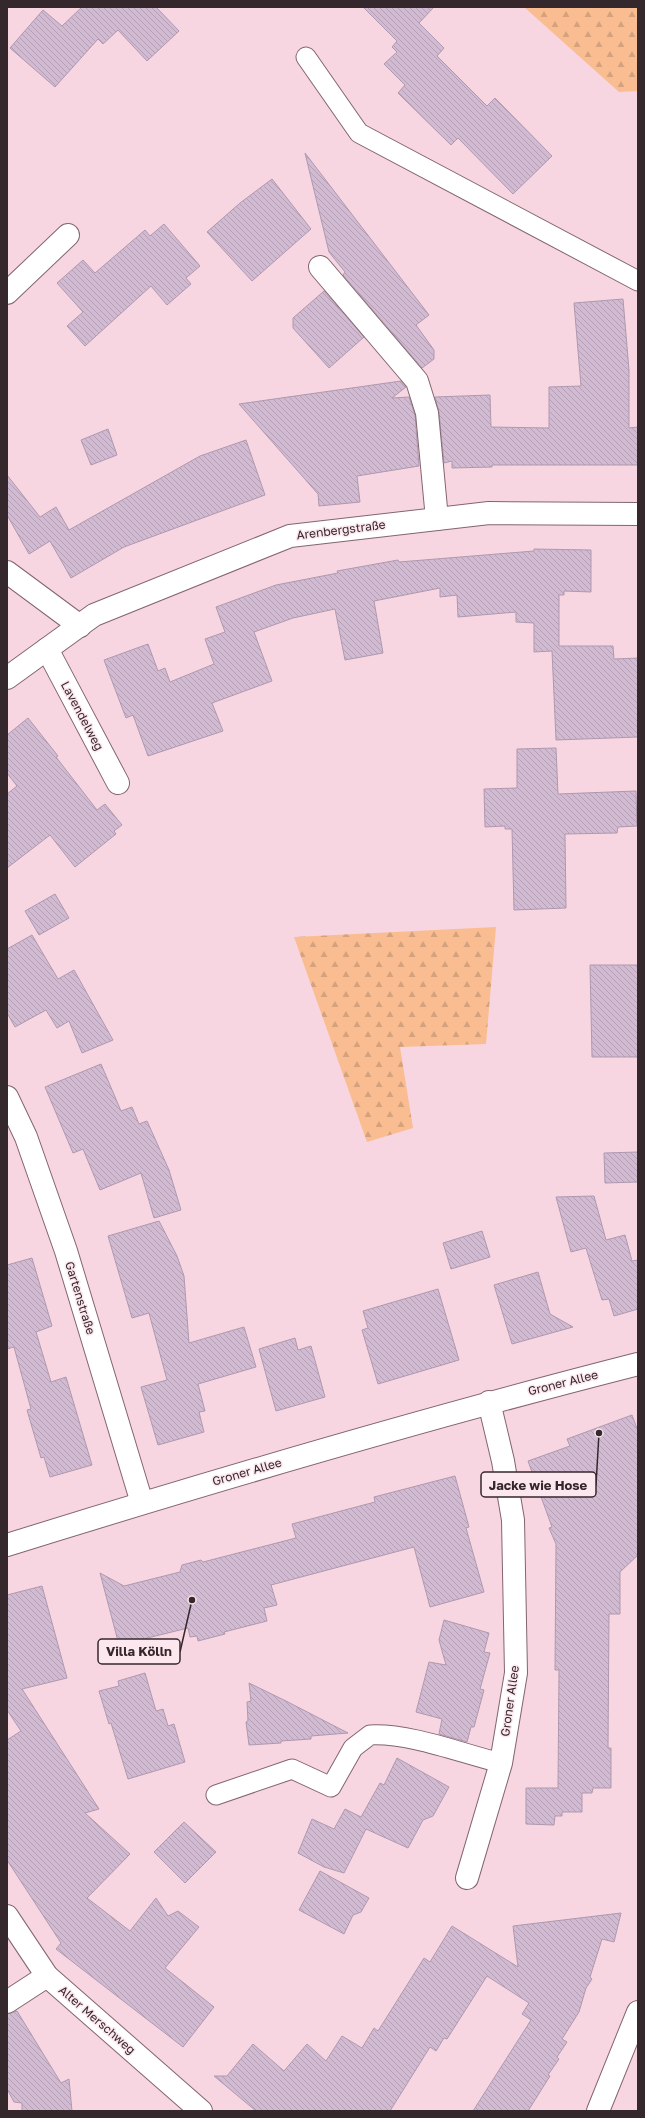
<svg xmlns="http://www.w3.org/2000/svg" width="645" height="2118" font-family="'Golos Text',sans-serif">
	<defs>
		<pattern id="forest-firs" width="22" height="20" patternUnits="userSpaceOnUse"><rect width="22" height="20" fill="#f9bd91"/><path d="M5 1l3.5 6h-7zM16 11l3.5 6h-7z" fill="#d6a27d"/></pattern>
		<pattern id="building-back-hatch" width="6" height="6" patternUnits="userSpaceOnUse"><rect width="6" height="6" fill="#d1bad2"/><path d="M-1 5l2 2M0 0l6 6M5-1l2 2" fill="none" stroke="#b4a0b4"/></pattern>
	</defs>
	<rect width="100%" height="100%" fill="#f8d6e1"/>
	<!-- forest -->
	<g fill="url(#forest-firs)">
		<path d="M524,7H638V91L619,92Z"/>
		<path d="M496,927L486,1044L400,1047L413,1128L367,1142L294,937Z"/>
	</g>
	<!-- building -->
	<g fill="url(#building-back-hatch)" stroke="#af99af">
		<path d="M82,7H156L179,31L147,61L118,30L103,44L98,39L55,87L10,48L43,10L62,26Z"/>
		<path d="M363,7H434L419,23L444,48L437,56L487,106L495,98L552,156L513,194L458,138L451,145L398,93L405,85L384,64L397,52L392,47L397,41Z"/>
		<path d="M305,153L429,315L416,325L434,350V359L422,368L343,275L345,272L329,252Z"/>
		<path d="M272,179L311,229L252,281L207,232L240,203Z"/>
		<path d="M164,224L200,266L186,278L191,284L167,305L151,286L85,346L67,326L83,312L57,283L83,260L95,273L145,230L150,236Z"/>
		<path d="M324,291L364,337L329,368L293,328V318Z"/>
		<path d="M623,299L629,370V428L638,427V465H492V467L452,468V461L444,463L439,412L435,397L490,395L491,427L549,428V387L581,386L574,303Z"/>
		<path d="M401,381L406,387L392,398L409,397L415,415L419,466L357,476L360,502L319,506L318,494L239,404Z"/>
		<path d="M108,429L117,455L91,465L81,440Z"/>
		<path d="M246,440L265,495L124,547L71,578L50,541L29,554L7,515V475L40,517L56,507L69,530L200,456Z"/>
		<path d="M534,549L591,550V592L564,591V595H559V646H613L614,659L638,658V737L556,740L552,651L534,652V623L516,622V612L458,617L457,595L440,597V588L374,601L383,653L345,660L335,609L293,618L254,632L272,681L212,703L223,731L148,756L133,715L126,718L104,660L148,644L158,671L165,668L170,682L214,664L205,639L225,632L216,607L276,585L338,573L337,571L398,560L399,562L534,551Z"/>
		<path d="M28,718L58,756L56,757L97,810L105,804L122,825L114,831L116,834L75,867L50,835L7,868V794L17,786L7,773V735Z"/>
		<path d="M556,748L558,794L636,791L637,826L618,827L617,833L565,834L566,908L514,910L512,829H505V826L485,827L484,789L517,788V749Z"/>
		<path d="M55,894L69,918L39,935L25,911Z"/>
		<path d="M32,935L58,979L74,970L113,1040L82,1053L69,1021L57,1028L46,1010L15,1027L7,1013V949Z"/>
		<path d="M590,965H638V1057H592Z"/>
		<path d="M101,1064L121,1111L132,1107L139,1124L147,1121L169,1170L181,1210L154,1218L141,1173L100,1190L83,1149L73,1153L45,1087Z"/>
		<path d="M638,1152V1182L605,1183L604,1153Z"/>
		<path d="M594,1196L606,1240L625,1235L632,1261L638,1260V1309L614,1316L609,1299L602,1300L586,1248L571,1252L556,1197Z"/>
		<path d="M159,1221L177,1256L184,1276L189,1343L244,1327L256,1367L198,1384L205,1411L199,1412L204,1432L158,1445L141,1387L167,1380L149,1313L132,1318L108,1236Z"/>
		<path d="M482,1231L490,1257L451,1269L443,1243Z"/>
		<path d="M32,1258L52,1326L36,1332L51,1382L66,1377L92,1465L50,1477L44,1457L41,1458L27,1410L31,1409L14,1347L7,1349V1265Z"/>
		<path d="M538,1272L550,1314L573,1327L512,1344L494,1285Z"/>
		<path d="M438,1289L459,1360L378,1384L362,1330L368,1328L363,1311Z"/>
		<path d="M295,1338L298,1350L311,1346L325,1397L276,1411L259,1349Z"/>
		<path d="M632,1415L638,1431V1555L620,1572V1614H609L608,1748H611V1788H593L592,1793H582V1812H562V1816H555L554,1825L526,1824V1788H558L559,1670H555L556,1544L549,1528L552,1527L528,1461L570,1446L567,1439Z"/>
		<path d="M455,1476L469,1527L466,1528L484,1592L430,1607L414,1547L271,1585L277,1605L264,1608L267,1621L224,1632L225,1634L198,1641L197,1636L190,1637L188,1628L119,1645L100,1573L124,1586L180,1572L182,1565L201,1560L203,1562L296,1538L292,1524L375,1502L374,1497Z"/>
		<path d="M42,1586L67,1678L22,1689L99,1809L85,1813L130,1854L87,1898L130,1931L156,1898L168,1916L178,1911L199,1927L165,1968L214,2007L183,2047L56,1949L61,1943L7,1860V1740L21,1731L7,1710V1595Z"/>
		<path d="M444,1620L489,1633L484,1652L490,1653L480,1689L484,1690L474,1727H471L467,1742L439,1734L442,1719L416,1712L429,1662L446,1665L439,1640Z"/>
		<path d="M145,1673L156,1711L163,1709L168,1726L174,1724L185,1762L128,1779L111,1723L109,1724L99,1691L119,1686L118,1681Z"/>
		<path d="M249,1683L286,1701L348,1733L311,1736V1739L281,1741V1743L249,1745L246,1722L248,1721L247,1702L251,1701Z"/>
		<path d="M397,1758L449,1787L433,1816L423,1820L408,1848L366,1829L344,1873L324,1867L298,1853L312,1819L334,1829L345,1809L361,1817L380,1783L384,1785Z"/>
		<path d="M184,1822L216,1852L185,1883L154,1852Z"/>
		<path d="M320,1871L369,1898L361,1912L353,1915L344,1934L299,1910Z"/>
		<path d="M621,1913L614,1942L602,1939L590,1977L592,1979L586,1988L579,2012L562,2039L567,2042L557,2057L559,2059L548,2075L550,2076L528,2111H473L531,2020L522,2014L529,2003L487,1976L447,2039L444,2038L436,2051L430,2047L390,2111H256L214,2076H227L253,2044L284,2071L307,2044L326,2061L342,2036L362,2048L374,2028L378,2031L424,1958L430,1962L452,1926L518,1967L513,1926Z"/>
		<path d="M17,2011L61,2083L69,2079L72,2111H22V2103L14,2102L7,2089V2014Z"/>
	</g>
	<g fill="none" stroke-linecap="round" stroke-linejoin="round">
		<defs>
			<g id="lane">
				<path d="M306,57L359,133L638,281"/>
				<path d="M216,1795L292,1769L331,1787L353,1748L370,1735C411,1733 460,1753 501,1763"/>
			</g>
			<g id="street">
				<path d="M320,267L417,381L427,413L437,519"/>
				<path d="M7,293L68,235"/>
				<path d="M7,572L80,626"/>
				<path d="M47,649L118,783"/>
				<path d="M7,678L94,615L290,536L489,513L638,514"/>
				<path d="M7,1097L26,1137L66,1251L142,1503"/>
				<path d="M7,1545C216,1480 426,1418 638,1364"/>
				<path d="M467,1878L501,1763L516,1673L513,1520L503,1461L489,1402"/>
				<path d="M7,1916L47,1976L201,2111"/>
				<path d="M7,2002L47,1976"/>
			</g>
			<path id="secondary" d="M598,2111L638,2012"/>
		</defs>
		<!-- lane casing -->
		<use href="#lane" stroke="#83656f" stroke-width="21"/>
		<!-- street casing -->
		<use href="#street" stroke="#83656f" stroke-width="24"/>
		<!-- secondary casing -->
		<use href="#secondary" stroke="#83656f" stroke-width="24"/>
		<!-- lane -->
		<use href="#lane" stroke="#fff" stroke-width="19"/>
		<!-- street -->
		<use href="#street" stroke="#fff" stroke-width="22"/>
		<!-- secondary -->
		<use href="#secondary" stroke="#fff" stroke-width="22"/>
	</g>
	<g text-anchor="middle" stroke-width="3" stroke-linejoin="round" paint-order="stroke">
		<!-- street labels -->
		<g font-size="12" fill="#35282c" stroke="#fce7ee">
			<text transform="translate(341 530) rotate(-7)" y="4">Arenbergstraße</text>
			<text transform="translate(82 716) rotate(62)" y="4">Lavendelweg</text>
			<text transform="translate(80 1298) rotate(73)" y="4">Gartenstraße</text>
			<text transform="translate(563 1383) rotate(-14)" y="4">Groner Allee</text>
			<text transform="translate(247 1472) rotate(-16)" y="4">Groner Allee</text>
			<text transform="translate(510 1701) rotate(-82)" y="4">Groner Allee</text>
			<text transform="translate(97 2020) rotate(41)" y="4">Alter Merschweg</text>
		</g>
	</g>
	<!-- callouts -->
	<path fill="none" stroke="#35282c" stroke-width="1.5" d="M599 1433L596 1485M192 1600L180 1652"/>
	<g fill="#35282c" stroke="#fce7ee" stroke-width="1.5">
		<circle cx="599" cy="1433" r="4"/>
		<circle cx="192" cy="1600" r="4"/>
	</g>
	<g fill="#fce7ee" stroke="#35282c" stroke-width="1.5">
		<rect x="481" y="1472" width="115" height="25" rx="4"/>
		<rect x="98" y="1639" width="82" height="25" rx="4"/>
	</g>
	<g font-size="13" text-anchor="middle" font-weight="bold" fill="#35282c">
		<text x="538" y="1490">Jacke wie Hose</text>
		<text x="139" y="1656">Villa Kölln</text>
	</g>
	<!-- border -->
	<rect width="645" height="2118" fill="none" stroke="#35282c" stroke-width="16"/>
</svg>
